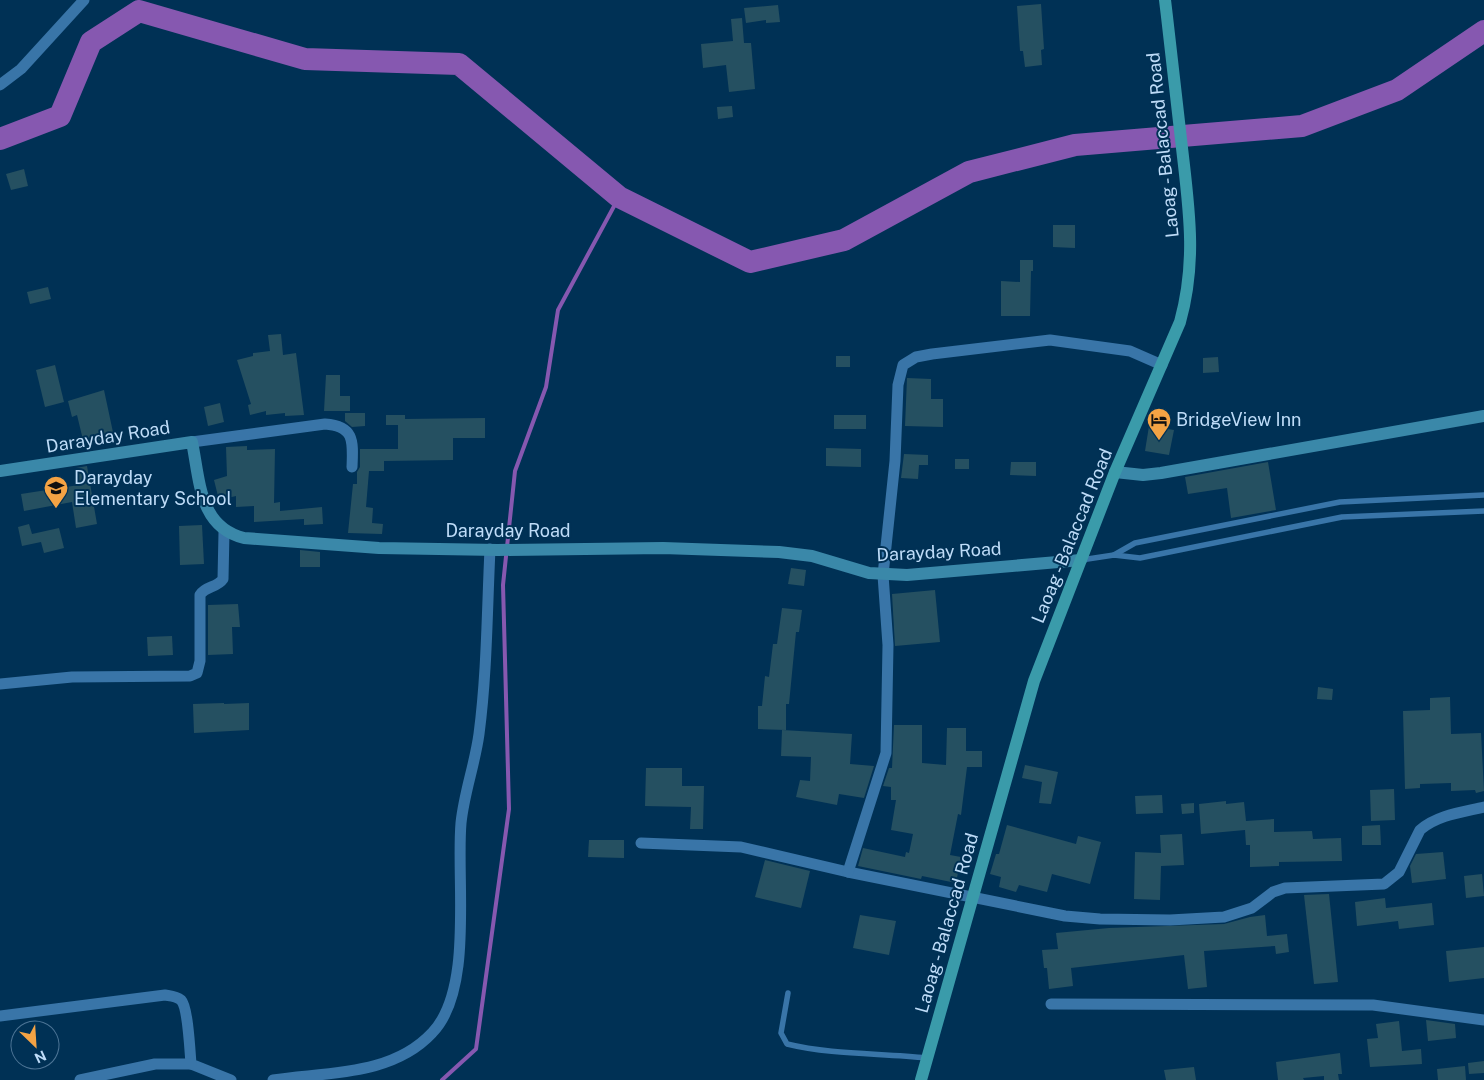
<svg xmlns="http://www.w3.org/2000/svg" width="1484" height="1080" font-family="'Public Sans',sans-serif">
	<rect width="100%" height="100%" fill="#003155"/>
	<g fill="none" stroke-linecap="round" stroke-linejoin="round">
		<!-- stream -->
		<path stroke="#8658b0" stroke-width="4" d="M442,1080L476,1049L509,809L503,585L515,471L546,387L558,310L619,197"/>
		<!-- river -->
		<path stroke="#8658b0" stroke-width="22" d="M0,139L60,116L91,42L139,11L305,59L459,64L619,197L750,262L844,240L969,172L1075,145L1302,126L1397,90L1484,31"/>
	</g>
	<!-- building -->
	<g fill="#255061">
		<path d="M1041,4L1044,49L1041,50L1042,65L1025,67L1023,51H1020L1017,6Z"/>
		<path d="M778,5L780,22L766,23V20L746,23L744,8Z"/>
		<path d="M742,18L744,43H751L755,89L729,92L726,65L703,68L701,44L733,41L731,19Z"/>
		<path d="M732,106L733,117L718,119L717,107Z"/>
		<path d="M24,169L28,186L11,190L6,174Z"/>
		<path d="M1053,225H1075V248L1053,247Z"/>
		<path d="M1020,260H1033V271H1031L1030,316H1001V281L1020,282Z"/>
		<path d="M48,287L51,299L30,304L27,292Z"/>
		<path d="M281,334L283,355L296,353L304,415L285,416V413L266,415V411L250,415L248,405L251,404L237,360L253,356V353L270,351L268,335Z"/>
		<rect x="836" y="356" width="14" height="11"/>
		<path d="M1218,357L1219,372L1203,373V358Z"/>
		<path d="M55,365L64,402L45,407L36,370Z"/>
		<path d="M326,375H340V396H350V411H324Z"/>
		<path d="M907,378L931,379V399H943V427L905,426Z"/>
		<path d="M104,390L114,437L84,444L77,415L72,417L68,401Z"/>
		<path d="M220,403L224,422L208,426L204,407Z"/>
		<path d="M345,413H365V426L352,427L345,421Z"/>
		<path d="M386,415H405V419L485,418V438H453V460L384,461V471H369L366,507L373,508L372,523L383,524L382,534L348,533L353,484H357V472L360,467V449H398V425H386Z"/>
		<rect x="834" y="415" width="32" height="14"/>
		<path d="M1149,426L1174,430L1169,455L1145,451Z"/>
		<path d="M247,446V450L275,449L274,503L280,502V511L322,507L323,524L304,525V519L254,522V506L236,507V496L219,500L214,480L227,476L226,447Z"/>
		<path d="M826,448L861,449V467L826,466Z"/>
		<path d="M904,454L928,455V465H919L918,479L901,478Z"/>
		<rect x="955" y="459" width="14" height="10"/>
		<path d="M1011,462H1036V476L1010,475Z"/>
		<path d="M1268,462L1276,510L1231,518L1227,488L1188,494L1185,477Z"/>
		<path d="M87,466L97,524L76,528L72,502L24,511L21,494L79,485L76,468Z"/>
		<path d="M29,524L32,534L59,528L64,548L44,553L41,542L22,546L18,527Z"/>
		<path d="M202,525L204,564L180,565L179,526Z"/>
		<path d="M300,550L320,552V567H300Z"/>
		<path d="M791,568L806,570L804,586L788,584Z"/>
		<path d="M935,590L940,642L895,646L892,594Z"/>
		<path d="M238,604L240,627H232L233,654L208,655V605Z"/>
		<path d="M782,608L802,610L799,632H796L789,704H786V730L758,729V706H762L765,676L769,677L773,644H777Z"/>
		<path d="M172,636L173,655L148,656L147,637Z"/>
		<path d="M1318,687L1333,689L1332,700L1317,699Z"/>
		<path d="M1450,697L1451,734L1481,733L1484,791L1476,793L1475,790L1451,791V783L1420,784V788L1405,789L1403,711L1430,710V698Z"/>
		<path d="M224,703V704L249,703V730L194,733L193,704Z"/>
		<path d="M894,725H922V763L946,765L947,728H966V751H982V767H967L961,815L958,814L950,855L961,857L956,883L922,876L921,879L858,866L863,848L905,857L906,852L909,853L913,834L891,830L896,800H891V787L883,786L889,768H892Z"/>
		<path d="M782,730L852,734L850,764L874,766L864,798L839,794L837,805L796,797L800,780L810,781L811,757L781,756Z"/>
		<path d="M1025,765L1058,772L1051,804L1039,803L1042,782L1022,778Z"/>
		<path d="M646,768H682V786H704L703,829H690L691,807L645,806Z"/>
		<path d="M1394,789L1395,820L1371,821L1370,790Z"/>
		<path d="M1162,795L1163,813L1136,814L1135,796Z"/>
		<path d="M1226,801V804L1244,802L1246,821L1274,819V832L1312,831L1313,839L1341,838L1342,861L1279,862V866L1250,867V845H1246L1245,830L1201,834L1199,804Z"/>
		<path d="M1194,803V813L1182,814L1181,804Z"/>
		<path d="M1007,825L1076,844L1078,836L1101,842L1090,884L1052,874L1047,892L1019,885L1016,892L999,887L1001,877L990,874L996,854H999Z"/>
		<path d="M1380,825L1381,845H1362V826Z"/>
		<path d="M1182,834L1184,865L1161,866L1160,900L1134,899L1135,852L1161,853L1160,835Z"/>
		<path d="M589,840H624V858L588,857Z"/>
		<path d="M1443,852L1446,879L1412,883L1410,866L1416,854Z"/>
		<path d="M765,860L810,871L801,908L755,897Z"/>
		<path d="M1482,874L1484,896L1466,898L1464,876Z"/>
		<path d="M1329,894L1338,982L1314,984L1304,895Z"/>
		<path d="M1385,898L1386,908L1432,903L1434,925L1399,929L1398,921L1357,926L1355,902Z"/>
		<path d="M860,915L896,921L889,955L853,948Z"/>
		<path d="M1265,915L1267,936L1287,934L1289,952L1276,954L1275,946L1204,951L1207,987L1188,989L1184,955L1071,968L1073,986L1049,989L1047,968H1044L1042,950L1058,949L1056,933L1109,928L1224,924L1250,917Z"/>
		<path d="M1484,947V978L1449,982L1446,951Z"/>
		<path d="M1426,1020L1455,1024L1456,1038L1428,1041Z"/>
		<path d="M1399,1021L1402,1051L1421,1049L1422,1064L1370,1067L1367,1039L1378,1038L1376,1024Z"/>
		<path d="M1340,1053L1342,1074H1338L1339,1080H1324V1076L1303,1078L1304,1080H1278L1276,1062Z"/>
		<path d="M1484,1061V1073L1469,1074L1468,1063Z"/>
		<path d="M1465,1066L1466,1080H1438L1437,1069Z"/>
		<path d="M1194,1067L1196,1080H1166L1164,1070Z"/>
	</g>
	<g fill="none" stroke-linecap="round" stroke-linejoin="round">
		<!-- lane -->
		<g stroke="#3975a8" stroke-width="5.5">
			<path d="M1114,555L1135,543L1340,502L1484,495"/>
			<path d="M1081,560L1114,555L1140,558L1342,517L1484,511"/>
			<path d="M788,993L781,1033L787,1044C832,1055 880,1053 927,1058"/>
		</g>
		<!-- street -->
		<g stroke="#3975a8" stroke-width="11">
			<path d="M0,85L21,69L84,0"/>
			<path d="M192,442L325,424C355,426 353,442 352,467"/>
			<path d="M0,684L72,677L190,676L197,673L200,661V595C205,586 217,588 223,579L224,532"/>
			<path d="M641,843L741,847L848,872L1065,916L1100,919L1170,920L1224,917L1252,908L1273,892L1285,888L1384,884L1399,872L1420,830C1437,815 1463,812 1484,807"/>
			<path d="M848,872L886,753L888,645L883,575L895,461L898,385L903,365L916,357L932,354L1050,340L1130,351L1162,365"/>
			<path d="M1051,1004L1373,1005L1484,1020"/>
			<path d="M0,1016L165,995C171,996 176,996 181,1000C188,1007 190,1052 191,1064L231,1080"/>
			<path d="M80,1080L155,1064H191"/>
			<path d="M273,1080C327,1072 392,1076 432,1033C474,990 456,880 461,823C464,793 475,764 479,734C487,673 487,611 490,549"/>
		</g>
		<!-- secondary -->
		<g stroke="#3a88a9" stroke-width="12">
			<path d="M0,471L192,442C200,481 199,527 244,538L379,548L498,550L663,548L779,552L812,556L869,573L907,575L1081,560"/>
			<path d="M1115,472L1143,475L1161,473L1484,416"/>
		</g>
		<!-- primary -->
		<path stroke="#3a9baa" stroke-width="12" d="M921,1080L1034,681L1115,472L1180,322C1197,261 1189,209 1182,148C1176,98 1171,49 1165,0"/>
	</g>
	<!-- icons -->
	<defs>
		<symbol id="hotel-pin" viewBox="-11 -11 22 30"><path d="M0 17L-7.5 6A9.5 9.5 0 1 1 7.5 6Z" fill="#f4a344" stroke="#003155"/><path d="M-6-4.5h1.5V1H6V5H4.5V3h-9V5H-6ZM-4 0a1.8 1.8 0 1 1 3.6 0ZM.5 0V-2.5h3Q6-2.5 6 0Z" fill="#111"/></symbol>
		<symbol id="school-pin" viewBox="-11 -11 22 30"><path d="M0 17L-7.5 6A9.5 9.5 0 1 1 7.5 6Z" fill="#f4a344" stroke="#003155"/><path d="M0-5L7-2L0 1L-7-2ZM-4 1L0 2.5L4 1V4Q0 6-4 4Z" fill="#111"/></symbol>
	</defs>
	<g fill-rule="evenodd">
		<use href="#hotel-pin" x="1145" y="406" width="28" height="38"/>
		<use href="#school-pin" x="42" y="474" width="28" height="38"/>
	</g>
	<g text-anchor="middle" stroke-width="4" stroke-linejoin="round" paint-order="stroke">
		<!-- street labels -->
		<g font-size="18" fill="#bedcf8" stroke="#003155">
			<text transform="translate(1163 145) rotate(-96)" y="6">Laoag - Balaccad Road</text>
			<text transform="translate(108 437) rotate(-9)" y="6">Darayday Road</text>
			<text x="508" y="537">Darayday Road</text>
			<text transform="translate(1072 536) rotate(-68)" y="6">Laoag - Balaccad Road</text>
			<text transform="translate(939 552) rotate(-3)" y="6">Darayday Road</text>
			<text transform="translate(947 923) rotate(-74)" y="6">Laoag - Balaccad Road</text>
		</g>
		<!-- poi labels -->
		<g font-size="18" fill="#bedcf8" stroke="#003155" text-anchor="start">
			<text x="1176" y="426">BridgeView Inn</text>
			<text x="74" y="484">Darayday<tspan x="74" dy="21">Elementary School</tspan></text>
		</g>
	</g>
	<!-- north arrow -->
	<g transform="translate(35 1045) rotate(155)"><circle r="24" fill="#003155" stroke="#4c7596"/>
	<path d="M0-4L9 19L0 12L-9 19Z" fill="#f4a344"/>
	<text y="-8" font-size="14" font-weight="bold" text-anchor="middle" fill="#bedcf8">N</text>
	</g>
</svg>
